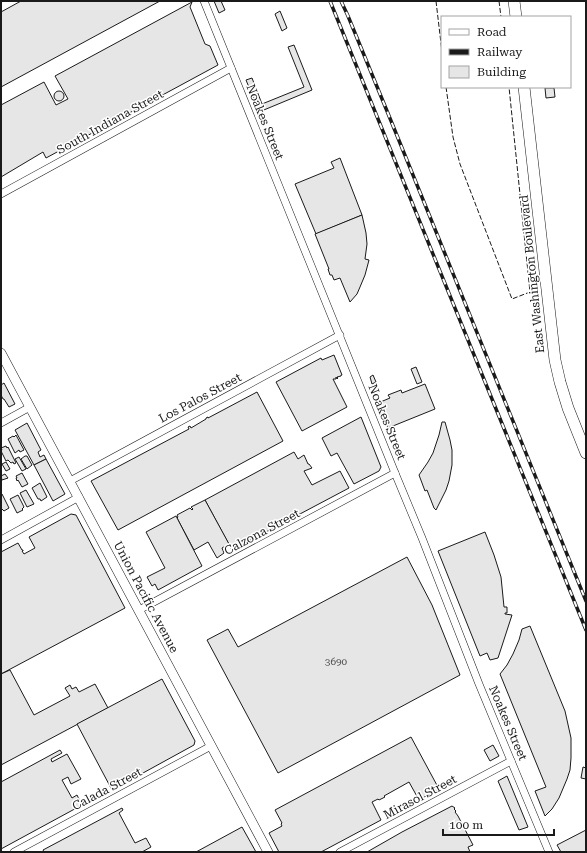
<svg xmlns="http://www.w3.org/2000/svg" width="587" height="853" font-family="'Roboto Serif',serif">
	<rect width="100%" height="100%" fill="#fff"/>
	<!-- building -->
	<g fill="#e6e6e6" stroke="#1a1a1a">
		<path d="M21,1H160L1,87V12Z"/>
		<path d="M214,1H221L225,10L219,13Z"/>
		<path d="M192,2L190,7L205,44L210,46L218,65L46,158L43,152L1,177V105L44,82L56,105L68,99L55,76Z"/>
		<path d="M280,11L287,28L282,31L275,14Z"/>
		<path d="M294,45L312,90L259,112L246,80L252,78L262,104L304,87L288,47Z"/>
		<path d="M545,88H554L555,97L546,98Z"/>
		<circle cx="59" cy="96" r="5"/>
		<path d="M340,158L362,215L316,234L295,184L334,168L331,162Z"/>
		<path d="M362,215L366,233L367,244L365,259L369,260L365,275L360,287L357,294L350,302L340,278L334,280L332,275H330L328,269H329L315,234Z"/>
		<path d="M334,355L342,375H341V376L337,377L338,378L337,379L336,377V379H333L347,407L302,431L276,382L321,358L322,360Z"/>
		<path d="M416,367L422,382L417,384L411,369Z"/>
		<path d="M373,375L376,382L372,384L370,377Z"/>
		<path d="M4,383L15,404L9,407L4,399H3L1,395V385Z"/>
		<path d="M425,384L435,409L388,428L378,403L390,398L388,395L401,390L402,393Z"/>
		<path d="M257,392L283,441L118,530L91,481L189,429L188,427L190,426L191,428L206,419V418L208,417V418Z"/>
		<path d="M361,417L381,467L379,471L354,484L337,453L331,456L322,438Z"/>
		<path d="M442,422H445L450,440L452,450V465L449,481L446,490L436,510L434,508L427,490L425,491L419,475L428,462L433,453L439,435Z"/>
		<path d="M27,423L41,450L38,452L40,457L44,455L46,459L34,465L15,430Z"/>
		<path d="M16,435L24,450L20,452L19,450L15,453L8,439L13,436L14,437Z"/>
		<path d="M6,446L7,448L8,447L16,463L14,464L13,462L11,463L8,460L6,461L1,451L2,450L1,448Z"/>
		<path d="M294,452L298,459L304,455L308,464H309L312,468L304,471L312,485L340,471L349,488L232,550L205,500Z"/>
		<path d="M25,456H27L32,465L27,469L21,459Z"/>
		<path d="M19,457L26,469L22,471L15,459Z"/>
		<path d="M46,459L65,494L53,501L34,465Z"/>
		<path d="M6,462L10,469L6,471L2,464Z"/>
		<path d="M22,473L28,484L22,487L18,480L17,481L16,478H17L16,476Z"/>
		<path d="M5,474L8,478L2,480L1,476Z"/>
		<path d="M40,483L47,497L41,501L40,499H38L32,488Z"/>
		<path d="M26,490L34,504L27,507L20,493Z"/>
		<path d="M2,494L9,508L4,511L1,508V495Z"/>
		<path d="M18,495L24,507L22,509L23,510L17,513L10,499Z"/>
		<path d="M205,500L229,544L222,548L224,553L217,558L208,542L194,550L177,518L178,517L177,515L190,508L192,510L193,509L191,507Z"/>
		<path d="M71,514L76,515L125,608L1,674V552L18,543L22,550H23V551H22L24,554L35,548L29,537Z"/>
		<path d="M176,516L202,566L158,590L155,584L152,586L147,577L165,568L146,532Z"/>
		<path d="M485,532L494,555L501,577L504,607H507V613H505V614L512,615L498,658L490,660L487,653L480,656L438,551Z"/>
		<path d="M407,557L432,605L460,675L278,773L207,640L228,629L238,647Z"/>
		<path d="M530,626L565,711L571,738V758L570,770L567,779L559,798L552,809L545,816L535,791L546,787L500,674L507,665L513,654L519,640L522,629Z"/>
		<path d="M10,670L34,715L70,696L65,688L70,685L72,689L76,687L79,692L95,684L108,708L1,765V674Z"/>
		<path d="M162,679L195,741L194,745L112,790L77,724Z"/>
		<path d="M411,737L439,789L419,800L409,782L384,796L385,797L379,800L378,799L372,802L381,820L321,852H279L269,833L282,826L281,824L282,823L275,810Z"/>
		<path d="M493,745L499,756L490,761L484,750Z"/>
		<path d="M60,750L62,753L51,759L52,762L67,754L81,779L71,784L68,777L62,780L72,798L77,795L82,805L1,849V782Z"/>
		<path d="M583,767L586,768V779L581,778Z"/>
		<path d="M507,776L528,827L519,830L498,781Z"/>
		<path d="M452,806L455,808L454,809L456,811L455,812L458,816L473,845L468,847L470,852H367L402,832Z"/>
		<path d="M122,808L123,810L119,813L135,843L146,838L151,847L142,852H44L43,850Z"/>
		<path d="M242,827L256,852H196Z"/>
		<path d="M586,830V852H561L557,845Z"/>
	</g>
	<g fill="none" stroke-linecap="round" stroke-linejoin="round">
		<defs>
			<g id="street">
				<path d="M204,1L395,473L422,538L479,684L549,852"/>
				<path d="M1,194L231,68"/>
				<path d="M1,423L30,407"/>
				<path d="M70,481L340,335"/>
				<path d="M1,540L79,497"/>
				<path d="M139,610L395,473"/>
				<path d="M14,852L211,746"/>
				<path d="M340,852L511,761"/>
			</g>
			<path id="secondary" d="M1,353L268,852"/>
			<g id="primary">
				<path d="M514,1L516,17"/>
				<path d="M524,87L555,360L560,382L568,408L586,453"/>
			</g>
		</defs>
		<!-- street casing -->
		<use href="#street" stroke="#1a1a1a" stroke-width="8"/>
		<!-- secondary casing -->
		<use href="#secondary" stroke="#1a1a1a" stroke-width="10"/>
		<!-- primary casing -->
		<use href="#primary" stroke="#1a1a1a" stroke-width="12"/>
		<!-- street -->
		<use href="#street" stroke="#fff" stroke-width="7"/>
		<!-- secondary -->
		<use href="#secondary" stroke="#fff" stroke-width="9"/>
		<!-- primary -->
		<use href="#primary" stroke="#fff" stroke-width="11"/>
		<defs>
			<g id="rail">
				<path d="M330,1L586,630"/>
				<path d="M341,1L348,16L387,111L586,601"/>
			</g>
		</defs>
		<!-- rail casing -->
		<use href="#rail" stroke="#1a1a1a" stroke-width="3.5"/>
		<!-- rail -->
		<use href="#rail" stroke="#fff" stroke-width="2" stroke-dasharray="6" stroke-linecap="butt"/>
		<!-- fence -->
		<g stroke="#1a1a1a" stroke-width="1" stroke-dasharray="5 2" stroke-linecap="butt">
			<path d="M436,1L442,52"/>
			<path d="M499,1L501,17"/>
			<path d="M446,87L453,137L460,164L512,299L530,292L509,87"/>
		</g>
	</g>
	<g text-anchor="middle" stroke-width="3" stroke-linejoin="round" paint-order="stroke">
		<!-- number labels -->
		<g font-size="10" fill="#4d4d4d">
			<text x="336" y="665">3690</text>
		</g>
		<!-- street labels -->
		<g font-size="12" fill="#1a1a1a" stroke="#fff">
			<text transform="translate(110 122) rotate(-29)" y="4">South Indiana Street</text>
			<text transform="translate(265 122) rotate(68)" y="4">Noakes Street</text>
			<text transform="translate(532 274) rotate(-96)" y="4">East Washington Boulevard</text>
			<text transform="translate(200 398) rotate(-28)" y="4">Los Palos Street</text>
			<text transform="translate(387 422) rotate(68)" y="4">Noakes Street</text>
			<text transform="translate(262 532) rotate(-28)" y="4">Calzona Street</text>
			<text transform="translate(146 597) rotate(62)" y="4">Union Pacific Avenue</text>
			<text transform="translate(508 723) rotate(67)" y="4">Noakes Street</text>
			<text transform="translate(107 789) rotate(-28)" y="4">Calada Street</text>
			<text transform="translate(420 797) rotate(-28)" y="4">Mirasol Street</text>
		</g>
	</g>
	<!-- border -->
	<rect width="587" height="853" fill="none" stroke="#1a1a1a" stroke-width="4"/>
	<!-- legend -->
	<rect x="441" y="16" width="130" height="72" fill="#ffffff" stroke="#a3a3a3"/>
	<rect x="449" y="29" width="20" height="6" fill="#ffffff" stroke="#a3a3a3"/>
	<text x="477" y="36" font-size="12" fill="#1a1a1a">Road</text>
	<rect x="449" y="49" width="20" height="6" fill="#1a1a1a" stroke="#a3a3a3"/>
	<text x="477" y="56" font-size="12" fill="#1a1a1a">Railway</text>
	<rect x="449" y="66" width="20" height="12" fill="#e6e6e6" stroke="#a3a3a3"/>
	<text x="477" y="76" font-size="12" fill="#1a1a1a">Building</text>
	<!-- scale -->
	<path d="M443 829v6h111v-6" fill="none" stroke="#1a1a1a" stroke-width="2"/>
	<text x="449" y="829" font-size="12" fill="#1a1a1a" stroke="#ffffff" stroke-width="3" paint-order="stroke">100 m</text>
</svg>
